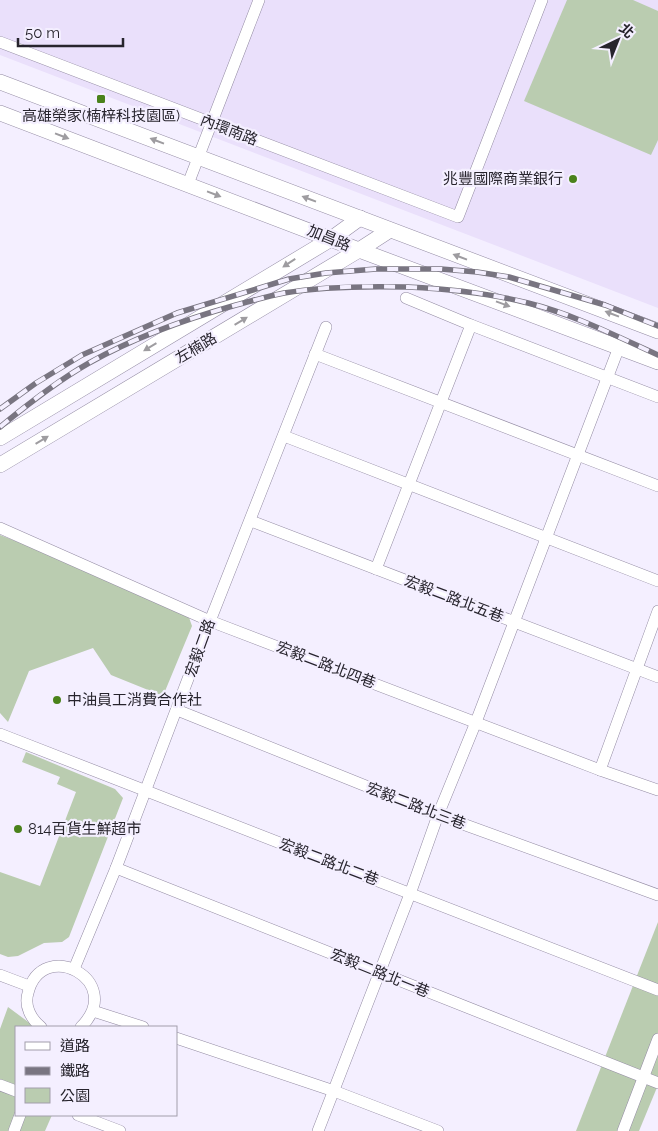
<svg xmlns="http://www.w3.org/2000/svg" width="658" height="1131" font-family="Raleway,'Noto Sans TC',sans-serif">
	<rect width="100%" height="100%" fill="#f4efff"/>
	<!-- built -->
	<path fill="#eae0fb" d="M0,0H658V308L0,55Z"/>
	<!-- green -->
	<g fill="#baccb0">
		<path d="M567,0H633L658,11V140L651,155L524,101Z"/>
		<path d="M0,535L185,606L192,626L163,696L111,675L93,648L29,671L8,722L0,713Z"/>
		<path d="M26,752L115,789L123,798L69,937L62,942L44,943L18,956L8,957L0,954V872L40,886L76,792L57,784L60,777L22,762Z"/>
		<path d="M658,922V1085L639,1131H576Z"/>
		<path d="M8,1007L35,1027H16V1115H52L45,1131H0V1029Z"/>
	</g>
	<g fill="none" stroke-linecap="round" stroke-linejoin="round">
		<defs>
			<g id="minor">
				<path d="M0,42L458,217L542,0"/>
				<path d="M188,184L259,0"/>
				<path d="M406,298L471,325L658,397"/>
				<path d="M315,354L658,486"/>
				<path d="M284,436L658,581"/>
				<path d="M251,521L658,677"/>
				<path d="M0,528L210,621L600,770L658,790"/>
				<path d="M376,569L471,325"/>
				<path d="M177,710L438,815L658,895"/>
				<path d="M0,734L658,990"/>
				<path d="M600,770L658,611"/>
				<path d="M116,868L658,1083"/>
				<path d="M74,969L116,868L210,621L326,327"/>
				<path d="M0,975L29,986"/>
				<path d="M93,1011L143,1027"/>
				<path d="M41,1027C31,1019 24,1006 28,993C42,936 127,981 81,1027"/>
				<path d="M176,1038L334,1091L438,1131"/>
				<path d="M0,1085L16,1091"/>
				<path d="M78,1115L120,1131"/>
				<path d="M14,1131L20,1115"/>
				<path d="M318,1131L410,894L438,815L476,722L619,347"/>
				<path d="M623,1131L658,1039"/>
			</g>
			<g id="tertiary">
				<path d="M0,82L658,331"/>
				<path d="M0,113L359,250L658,362"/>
				<path d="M0,438L331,239L360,218"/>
				<path d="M0,465L359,250L390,230"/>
			</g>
		</defs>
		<!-- minor casing -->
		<use href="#minor" stroke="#938ba3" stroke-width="12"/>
		<!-- tertiary casing -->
		<use href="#tertiary" stroke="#938ba3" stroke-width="16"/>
		<!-- minor -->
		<use href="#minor" stroke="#fff" stroke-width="11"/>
		<!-- tertiary -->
		<use href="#tertiary" stroke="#fff" stroke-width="15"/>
		<defs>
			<g id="rail">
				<path d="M0,409L36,383L82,355L177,313L289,279L326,273L376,269H441L477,272L509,277L605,305L658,326"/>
				<path d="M0,427C28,404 57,381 89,363C135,337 186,319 236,305C252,301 268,296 284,293C325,286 367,286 408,287C449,289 489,293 528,303C573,314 616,336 658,355"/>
			</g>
		</defs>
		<!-- rail casing -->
		<use href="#rail" stroke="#797581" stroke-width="5.5"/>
		<!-- rail -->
		<use href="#rail" stroke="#f4efff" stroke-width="4" stroke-dasharray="11" stroke-linecap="butt"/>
	</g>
	<!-- one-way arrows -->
	<defs><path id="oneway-solid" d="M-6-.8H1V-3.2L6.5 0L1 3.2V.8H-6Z" transform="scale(1.25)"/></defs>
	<g fill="#9e9ca0">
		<use href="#oneway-solid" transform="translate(62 136) rotate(21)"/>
		<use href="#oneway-solid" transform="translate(157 141) rotate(-159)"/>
		<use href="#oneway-solid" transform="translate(214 194) rotate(21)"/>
		<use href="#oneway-solid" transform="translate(309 199) rotate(-159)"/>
		<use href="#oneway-solid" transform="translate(460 257) rotate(-159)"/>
		<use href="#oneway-solid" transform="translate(289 263) rotate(147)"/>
		<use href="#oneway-solid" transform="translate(503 304) rotate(20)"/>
		<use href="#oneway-solid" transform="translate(612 314) rotate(-159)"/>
		<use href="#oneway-solid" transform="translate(241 321) rotate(-31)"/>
		<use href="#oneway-solid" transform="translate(150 347) rotate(149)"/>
		<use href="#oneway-solid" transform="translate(42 440) rotate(-31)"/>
	</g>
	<!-- markers -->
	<g fill="#4a821b" stroke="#f4efff" stroke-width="2">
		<rect x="96" y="94" width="10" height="10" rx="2.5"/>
		<circle cx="573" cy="179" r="5"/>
		<circle cx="57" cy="700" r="5"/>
		<circle cx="18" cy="829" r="5"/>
	</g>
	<g text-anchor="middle" stroke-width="4.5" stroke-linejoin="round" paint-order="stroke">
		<!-- poi labels -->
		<g font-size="15" fill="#27242d" stroke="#f4efff" text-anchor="start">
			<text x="101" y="121" text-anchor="middle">高雄榮家(楠梓科技園區)</text>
			<text x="563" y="184" text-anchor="end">兆豐國際商業銀行</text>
			<text x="67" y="705">中油員工消費合作社</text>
			<text x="28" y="834">814百貨生鮮超市</text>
		</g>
		<!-- street labels -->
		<g font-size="15" fill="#27242d" stroke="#f4efff">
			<text transform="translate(229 130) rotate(21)" y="5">內環南路</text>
			<text transform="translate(329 238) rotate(22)" y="5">加昌路</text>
			<text transform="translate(196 348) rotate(-31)" y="5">左楠路</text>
			<text transform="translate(454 599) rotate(21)" y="5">宏毅二路北五巷</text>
			<text transform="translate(200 648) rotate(-70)" y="5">宏毅二路</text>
			<text transform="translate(326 665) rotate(21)" y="5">宏毅二路北四巷</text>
			<text transform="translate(416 806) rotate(21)" y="5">宏毅二路北三巷</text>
			<text transform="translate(329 862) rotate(21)" y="5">宏毅二路北二巷</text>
			<text transform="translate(380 973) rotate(22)" y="5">宏毅二路北一巷</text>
		</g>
	</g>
	<!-- legend -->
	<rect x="15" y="1026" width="162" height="90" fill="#f4efff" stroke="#a29eab"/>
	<rect x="25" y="1042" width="25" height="8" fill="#ffffff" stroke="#a29eab"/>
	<text x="60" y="1051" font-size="15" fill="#27242d">道路</text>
	<rect x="25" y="1067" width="25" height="8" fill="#797581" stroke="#a29eab"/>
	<text x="60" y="1076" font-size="15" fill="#27242d">鐵路</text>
	<rect x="25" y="1088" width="25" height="15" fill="#baccb0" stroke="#a29eab"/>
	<text x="60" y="1101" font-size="15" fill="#27242d">公園</text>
	<!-- north arrow -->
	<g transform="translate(618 40) rotate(43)" stroke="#f4efff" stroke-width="4" paint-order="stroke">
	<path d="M0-4L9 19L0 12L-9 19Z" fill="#27242d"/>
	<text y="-8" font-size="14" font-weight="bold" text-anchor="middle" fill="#27242d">北</text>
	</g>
	<!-- scale -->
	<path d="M18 38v8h105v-8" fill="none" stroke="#27242d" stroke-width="2.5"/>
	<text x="25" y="38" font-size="15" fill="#27242d" stroke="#f4efff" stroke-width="4" paint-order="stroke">50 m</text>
</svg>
